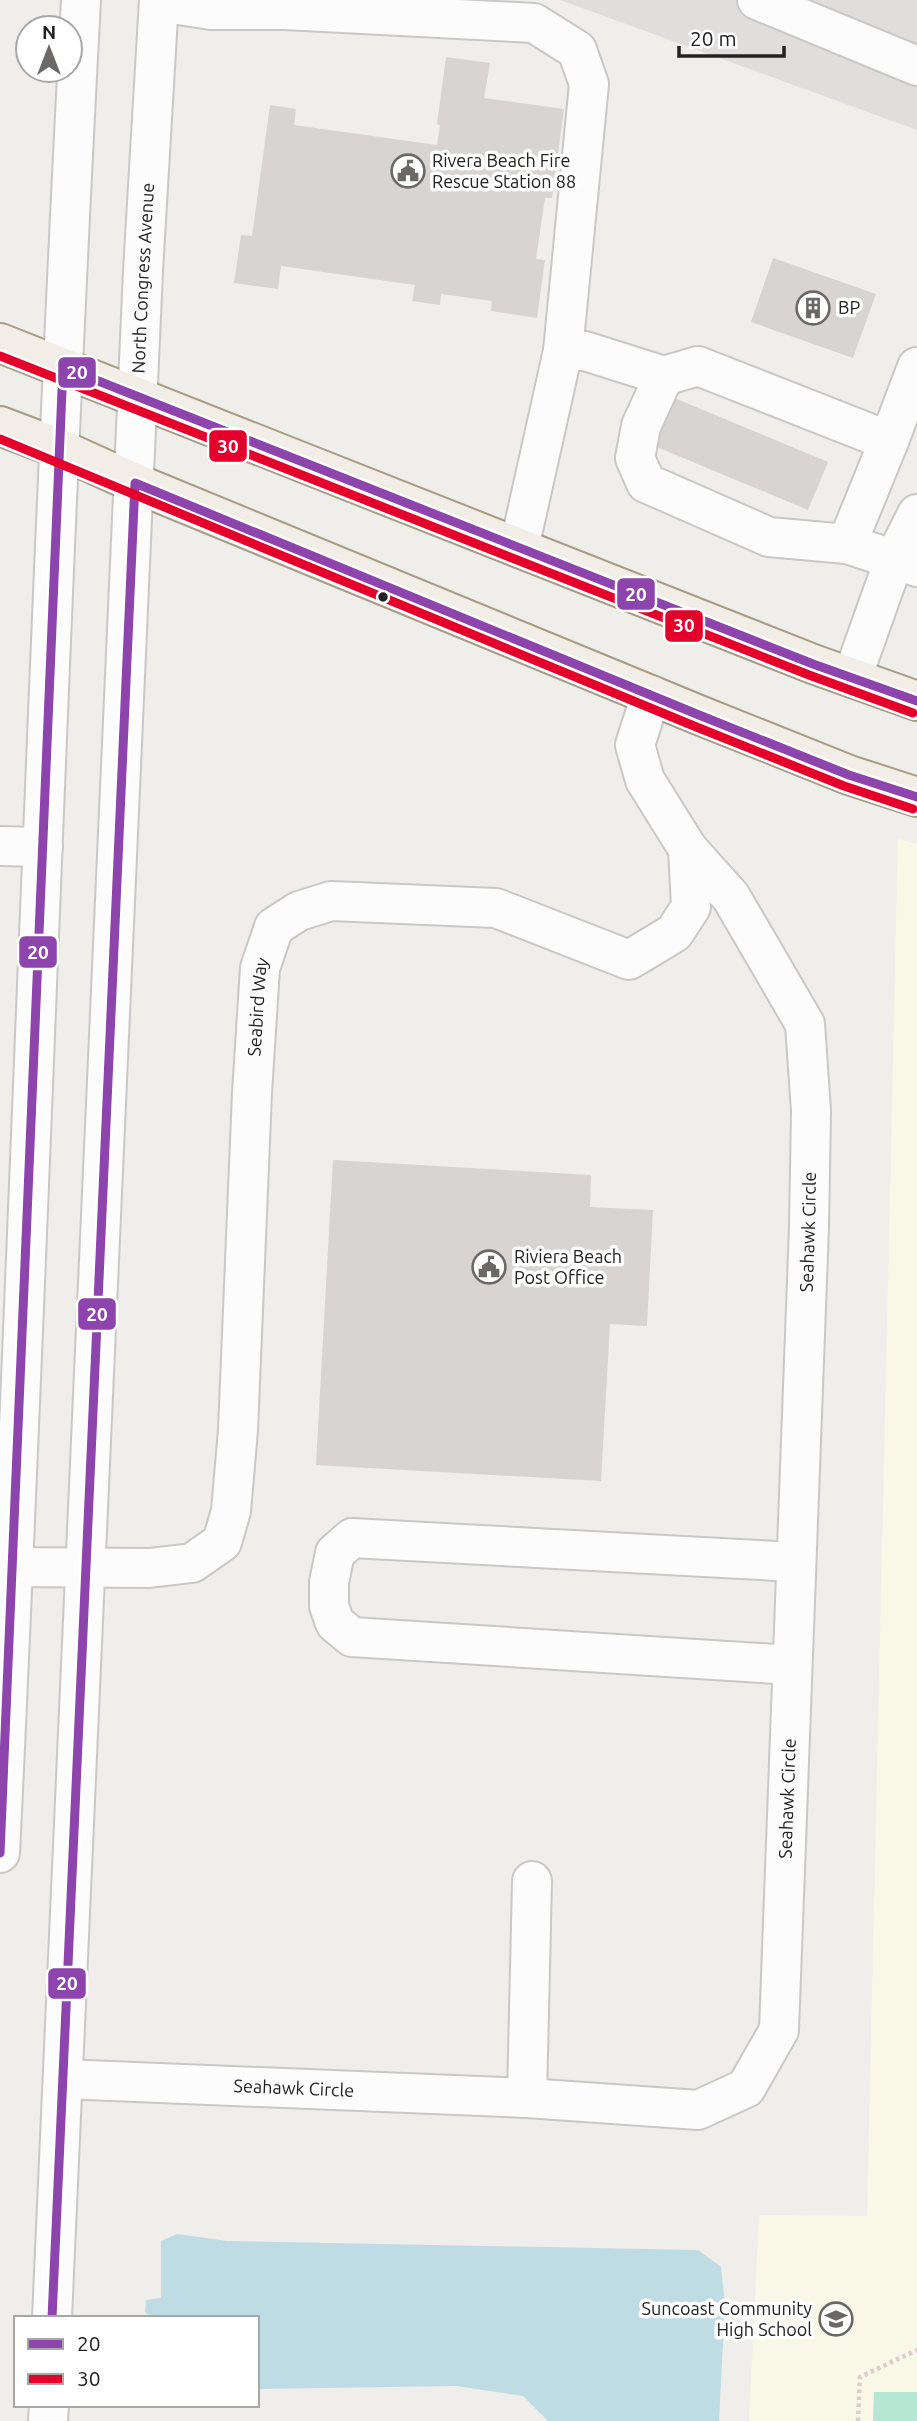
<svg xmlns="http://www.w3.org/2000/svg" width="917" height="2421" font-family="Ubuntu,sans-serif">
	<rect width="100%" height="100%" fill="#f0eeeb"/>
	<!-- residential -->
	<path fill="#dfdedc" d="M560,0H917V130Z"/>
	<!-- education -->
	<path fill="#f8f7e8" d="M898,839L917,844V2421H749L759,2215L867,2216Z"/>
	<!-- pitch -->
	<path fill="#b7e6d2" d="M874,2392H917V2421H873Z"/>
	<!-- water -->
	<path fill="#bfdbe3" d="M177,2234L227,2241L698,2250L721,2267L725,2304L719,2421H548L523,2396L456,2386L257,2389V2318H156L145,2313L146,2300L161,2298V2241Z"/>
	<!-- building -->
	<g fill="#d7d4d2">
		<path d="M446,57L490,63L484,98L564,109L552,198H545L536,259L545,260L537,318L491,311L492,301L441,294L440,305L412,301L415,285L281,266L278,289L234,283L241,235L252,236L270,105L296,109L294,125L437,145L440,125L437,124Z"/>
		<path d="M773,258L876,294L853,358L751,322Z"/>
		<path d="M672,397L828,462L808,510L652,445Z"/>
		<path d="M333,1160L591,1175L590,1207L653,1210L647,1326L610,1324L601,1481L316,1465Z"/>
	</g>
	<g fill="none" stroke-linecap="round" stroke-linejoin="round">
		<defs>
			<g id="minor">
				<path d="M757,0L917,66"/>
				<path d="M159,2L211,10H285L534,23L577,50L589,84L563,351L519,548"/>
				<path d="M563,351H585L664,376L698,366L889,441L847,544"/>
				<path d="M664,376L641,426L635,458L646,483L769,537L847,544L917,567"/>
				<path d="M889,441L917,367"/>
				<path d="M852,678L894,560L917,514"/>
				<path d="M0,846L43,847"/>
				<path id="s1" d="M0,1567L149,1568L192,1563L222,1542L231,1511L238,1430L252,1093L260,968L274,927L299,911L331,901L496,908L629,960L674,933L691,907L688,849L645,780L635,745L651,695"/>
				<path d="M792,1665L352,1637L335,1623L329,1606V1582L335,1553L352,1538L796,1562"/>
				<path d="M0,1853C30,1235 48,617 81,0"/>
				<path id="s2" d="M63,2079L527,2098L698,2110L746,2088L779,2030L809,1227L811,1111L805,1024L731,897L688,849"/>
				<path d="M527,2098L532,1881"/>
				<path id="s3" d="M52,2318L143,271L159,0"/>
				<path d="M48,2421L49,2405"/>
			</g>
			<g id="major">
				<path d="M0,343L813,664L917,701"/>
				<path d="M0,426L58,448L135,483L699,715L849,775L917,797"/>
			</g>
		</defs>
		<!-- minor casing -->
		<use href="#minor" stroke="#c9c8c7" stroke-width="42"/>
		<!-- major casing -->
		<use href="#major" stroke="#a79c86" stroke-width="42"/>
		<!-- path -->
		<path stroke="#dccecd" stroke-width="4.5" stroke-dasharray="3.5 3.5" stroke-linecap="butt" d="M858,2421L860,2377L917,2350"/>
		<!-- minor -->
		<use href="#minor" stroke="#fdfcfc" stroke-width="38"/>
		<!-- major -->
		<use href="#major" stroke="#f3ede7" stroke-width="38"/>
		<defs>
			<g id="bus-1">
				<path d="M0,1853L63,367L813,664L917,701"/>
				<path d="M52,2318L135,483L699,715L849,775L917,797"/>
			</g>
			<g id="bus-2">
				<path d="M0,356L809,675L913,713"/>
				<path d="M0,439L694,726L844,786L913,809"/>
			</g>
		</defs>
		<!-- bus-1 casing -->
		<use href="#bus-1" stroke="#fff" stroke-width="14"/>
		<!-- bus-2 casing -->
		<use href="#bus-2" stroke="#fff" stroke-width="14"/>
		<!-- bus-1 -->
		<use href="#bus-1" stroke="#8e44ad" stroke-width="9"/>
		<!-- bus-2 -->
		<use href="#bus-2" stroke="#e4002b" stroke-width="9"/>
	</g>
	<!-- icons -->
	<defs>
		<symbol id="civic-ring" viewBox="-11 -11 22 22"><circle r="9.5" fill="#fff" stroke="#6a6968" stroke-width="1.5"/><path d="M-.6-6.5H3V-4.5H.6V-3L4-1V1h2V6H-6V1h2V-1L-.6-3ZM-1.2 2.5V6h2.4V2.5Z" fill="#6a6968"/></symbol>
		<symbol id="building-ring" viewBox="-11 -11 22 22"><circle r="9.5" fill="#fff" stroke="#6a6968" stroke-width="1.5"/><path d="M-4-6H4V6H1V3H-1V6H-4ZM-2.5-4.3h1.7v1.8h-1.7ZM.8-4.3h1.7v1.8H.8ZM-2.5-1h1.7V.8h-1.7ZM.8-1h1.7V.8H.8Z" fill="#6a6968"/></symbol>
		<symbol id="school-ring" viewBox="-11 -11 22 22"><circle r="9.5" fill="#fff" stroke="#6a6968" stroke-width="1.5"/><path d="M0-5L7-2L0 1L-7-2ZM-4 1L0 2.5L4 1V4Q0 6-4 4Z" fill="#6a6968"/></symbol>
	</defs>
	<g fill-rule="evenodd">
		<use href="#civic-ring" x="389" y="152" width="38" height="38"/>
		<use href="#building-ring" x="794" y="289" width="38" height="38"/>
		<use href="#civic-ring" x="470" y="1248" width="38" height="38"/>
		<use href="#school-ring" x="817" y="2300" width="38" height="38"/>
	</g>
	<!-- markers -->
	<circle fill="#222" stroke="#fff" stroke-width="2.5" cx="383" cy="597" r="6"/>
	<g text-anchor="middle" stroke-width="7" stroke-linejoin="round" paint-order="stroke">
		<!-- poi labels -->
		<g font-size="18" fill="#222" stroke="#fff" text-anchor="start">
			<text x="432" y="167">Rivera Beach Fire<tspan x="432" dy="21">Rescue Station 88</tspan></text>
			<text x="838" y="314">BP</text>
			<text x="514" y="1263">Riviera Beach<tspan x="514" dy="21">Post Office</tspan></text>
			<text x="812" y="2315" text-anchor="end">Suncoast Community<tspan x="812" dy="21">High School</tspan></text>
		</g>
		<!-- street labels -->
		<g font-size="18" fill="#222" stroke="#fff">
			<text dy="6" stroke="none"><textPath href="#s3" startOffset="2042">North Congress Avenue</textPath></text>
			<text dy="6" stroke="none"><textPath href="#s1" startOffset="766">Seabird Way</textPath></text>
			<text dy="6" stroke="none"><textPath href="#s2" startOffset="1554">Seahawk Circle</textPath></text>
			<text dy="6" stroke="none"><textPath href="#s2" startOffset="987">Seahawk Circle</textPath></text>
			<text dy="6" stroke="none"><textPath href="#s2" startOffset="231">Seahawk Circle</textPath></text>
		</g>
	</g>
	<g stroke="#fff" stroke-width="2.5">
		<rect x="57" y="356" width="40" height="33" rx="7" fill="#8e44ad"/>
		<rect x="208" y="429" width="40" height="34" rx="7" fill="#e4002b"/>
		<rect x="616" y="577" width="40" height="34" rx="7" fill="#8e44ad"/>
		<rect x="664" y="609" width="40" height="34" rx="7" fill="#e4002b"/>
		<rect x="18" y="935" width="40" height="34" rx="7" fill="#8e44ad"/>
		<rect x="77" y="1297" width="40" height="34" rx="7" fill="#8e44ad"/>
		<rect x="47" y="1967" width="40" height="33" rx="7" fill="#8e44ad"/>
	</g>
	<g font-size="19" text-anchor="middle" font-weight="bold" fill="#fff">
		<text x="77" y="379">20</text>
		<text x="228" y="453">30</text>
		<text x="636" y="601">20</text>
		<text x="684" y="632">30</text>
		<text x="38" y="959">20</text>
		<text x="97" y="1321">20</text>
		<text x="67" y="1990">20</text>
	</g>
	<!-- legend -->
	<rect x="14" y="2316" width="245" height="91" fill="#ffffff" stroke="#a7a7a7" stroke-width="2"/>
	<rect x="28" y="2339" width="35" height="10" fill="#8e44ad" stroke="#a7a7a7" stroke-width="2"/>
	<text x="77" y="2351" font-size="21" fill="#222222">20</text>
	<rect x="28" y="2374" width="35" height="10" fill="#e4002b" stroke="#a7a7a7" stroke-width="2"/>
	<text x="77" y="2386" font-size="21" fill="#222222">30</text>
	<!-- north arrow -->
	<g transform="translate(49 49)"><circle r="33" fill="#ffffff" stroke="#a7a7a7" stroke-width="2"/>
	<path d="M0-5L12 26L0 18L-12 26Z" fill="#6a6968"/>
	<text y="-10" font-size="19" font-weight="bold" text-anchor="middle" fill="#222222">N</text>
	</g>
	<!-- scale -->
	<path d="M679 46v10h105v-10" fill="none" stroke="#222222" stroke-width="3.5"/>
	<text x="690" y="46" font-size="21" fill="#222222" stroke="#ffffff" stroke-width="5" paint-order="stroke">20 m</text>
</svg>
